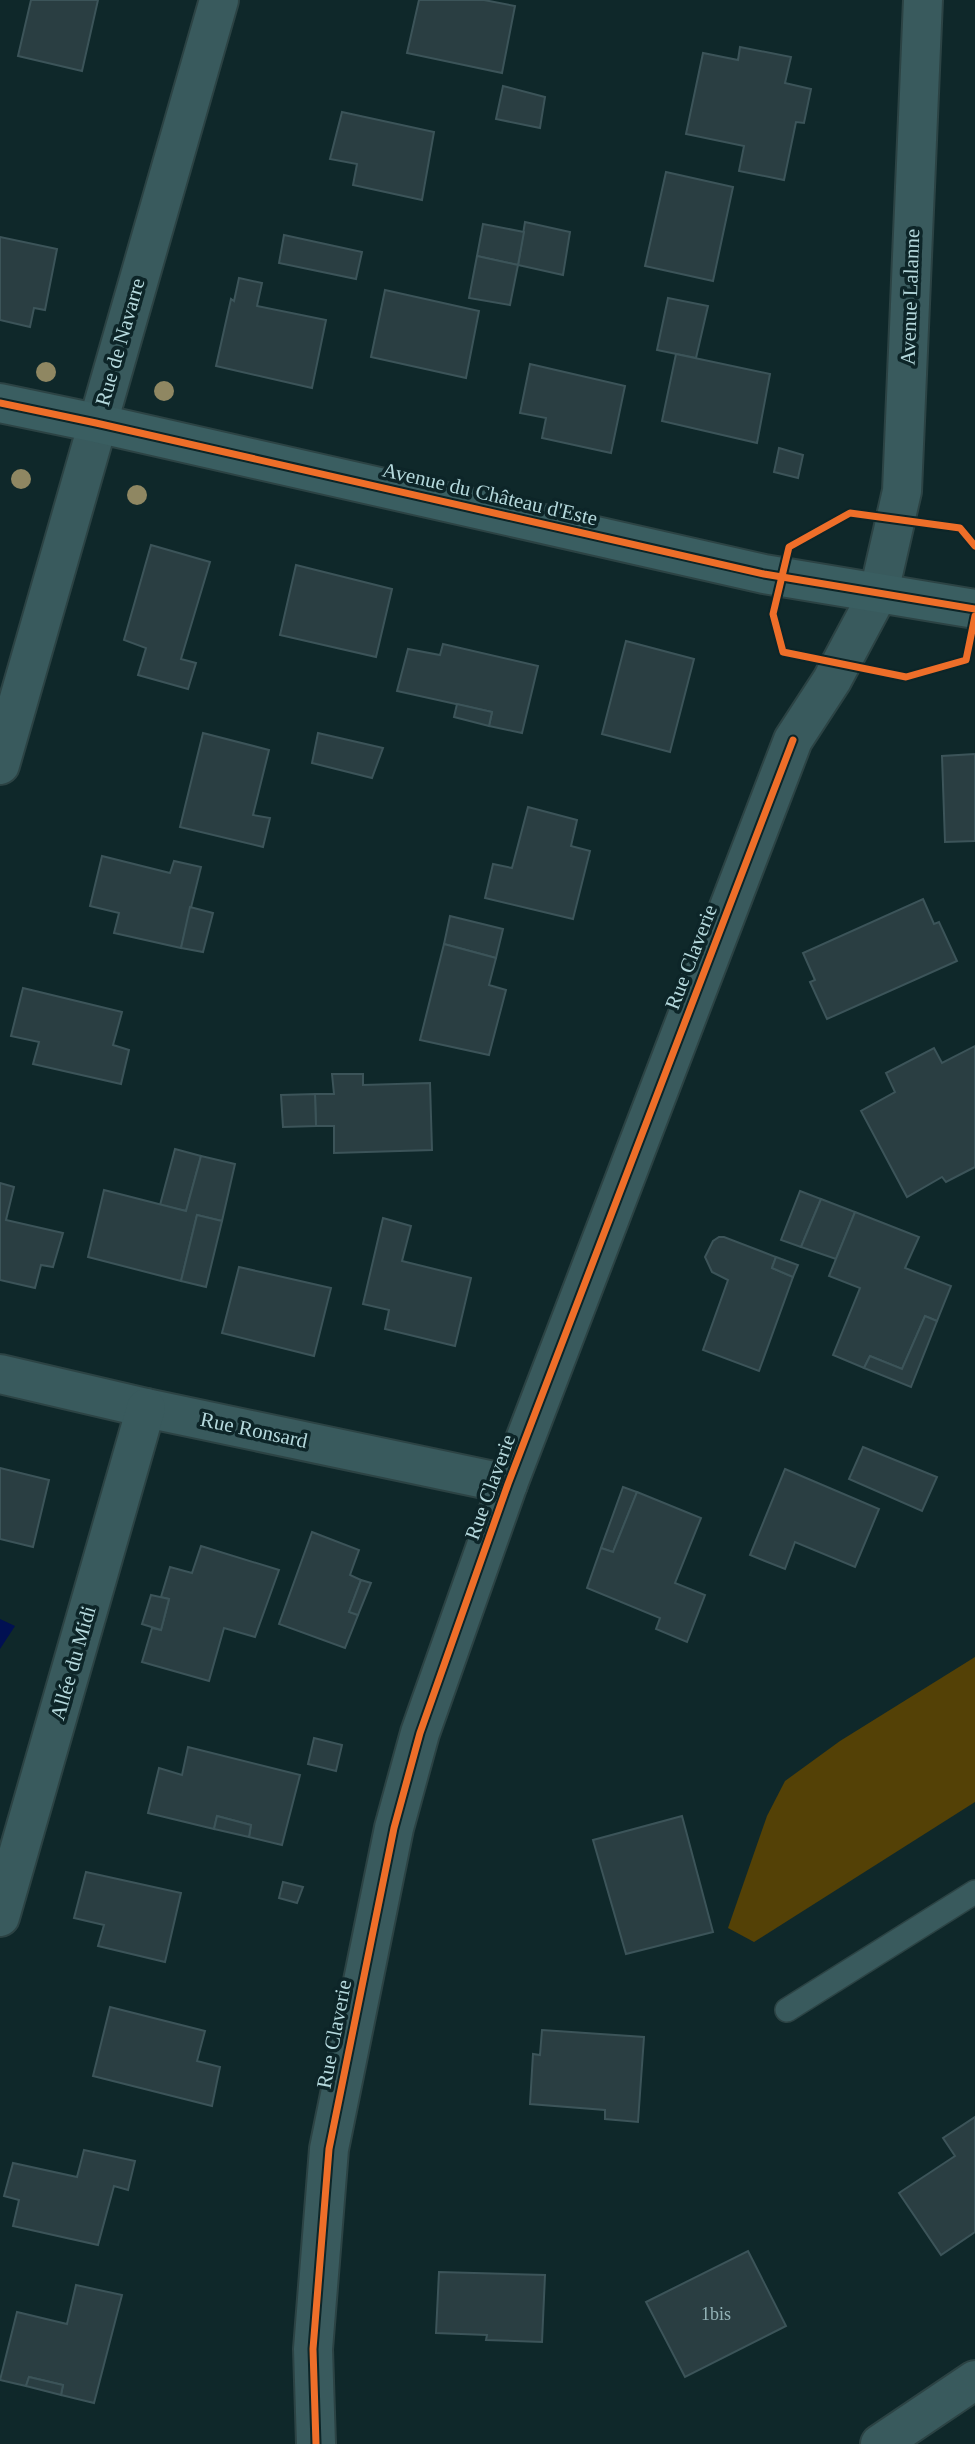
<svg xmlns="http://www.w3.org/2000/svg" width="975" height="2444" font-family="'Times New Roman',serif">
	<rect width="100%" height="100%" fill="#0f282a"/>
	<!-- green -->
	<path fill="#544106" d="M975,1657V1802L754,1942L728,1928L767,1816L785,1781L840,1741Z"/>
	<!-- water -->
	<path fill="#011052" d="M0,1619L15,1626L0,1649Z"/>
	<!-- building -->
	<g fill="#2a3e42" stroke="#3c5459" stroke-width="2">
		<path d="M31,0H98L82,71L18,56Z"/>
		<path d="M419,0H484L515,6L502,73L407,53Z"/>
		<path d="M740,47L791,57L785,83L811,89L804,123L796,122L784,180L739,171L744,146L686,134L703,53L738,60Z"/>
		<path d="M503,86L545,97L540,128L496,119Z"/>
		<path d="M342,112L434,132L422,200L353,185L357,164L330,159Z"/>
		<path d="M666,172L733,187L713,281L645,266Z"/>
		<path d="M525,222L570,232L563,275L518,265Z"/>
		<path d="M483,224L524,232L518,265L477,256Z"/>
		<path d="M284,235L362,252L356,279L279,263Z"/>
		<path d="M0,237L57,249L45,310L34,308L30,327L0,320Z"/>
		<path d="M477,256L518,265L510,305L469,298Z"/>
		<path d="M239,278L262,283L257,306L326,320L312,388L216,366L231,299L234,301Z"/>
		<path d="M385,290L479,311L466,378L371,357Z"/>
		<path d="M668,298L708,306L696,358L657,350Z"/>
		<path d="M676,354L770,374L757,443L662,421Z"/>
		<path d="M530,364L625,386L611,453L542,438L546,418L520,413Z"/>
		<path d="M779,448L803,455L798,478L774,472Z"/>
		<path d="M151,545L210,562L181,659L196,663L188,689L138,675L146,648L124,640Z"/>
		<path d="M296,565L392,589L376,657L280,635Z"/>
		<path d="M626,641L694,659L670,752L602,734Z"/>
		<path d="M443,644L538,666L522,733L489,726L492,712L397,691L408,649L440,655Z"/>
		<path d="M457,704L492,712L489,726L454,717Z"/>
		<path d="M203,733L269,750L253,815L270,818L263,847L180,827Z"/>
		<path d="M318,733L383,748L372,778L312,763Z"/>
		<path d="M975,754V841L945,842L942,756Z"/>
		<path d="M528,807L577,820L571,846L590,851L573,919L485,898L493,864L512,868Z"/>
		<path d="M102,856L170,873L174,861L201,867L181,948L114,933L119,913L90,906Z"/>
		<path d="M923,899L934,924L939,922L957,961L827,1019L810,982L815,980L803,953Z"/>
		<path d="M190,907L213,913L203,952L181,948Z"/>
		<path d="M450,916L503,929L496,958L444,944Z"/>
		<path d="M444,944L496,958L489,985L506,990L489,1055L420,1040Z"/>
		<path d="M23,988L122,1012L113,1045L129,1050L121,1084L33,1064L39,1042L11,1036Z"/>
		<path d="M975,1046V1167L946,1182L942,1177L907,1197L861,1111L895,1092L886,1073L934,1048L942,1063Z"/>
		<path d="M332,1074H363V1085L430,1083L432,1150L334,1153V1126H316L315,1094H334Z"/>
		<path d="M315,1094L316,1126L283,1127L281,1095Z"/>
		<path d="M175,1149L201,1156L186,1211L160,1205Z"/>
		<path d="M201,1156L235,1164L222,1221L197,1215L181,1281L88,1257L104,1190L186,1211Z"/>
		<path d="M0,1183L14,1187L6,1220L63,1233L53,1267L41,1265L35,1288L0,1280Z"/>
		<path d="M800,1191L821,1199L801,1247L781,1240Z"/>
		<path d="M821,1199L855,1212L836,1259L801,1247Z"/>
		<path d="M855,1212L919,1237L905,1268L951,1286L937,1321L925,1316L902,1369L870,1356L864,1368L833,1355L860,1288L829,1276Z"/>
		<path d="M197,1215L222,1221L206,1287L181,1281Z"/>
		<path d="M383,1218L411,1226L402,1261L471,1278L455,1346L385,1329L389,1310L363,1304Z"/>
		<path d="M719,1237H724L776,1257L772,1268L793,1277L759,1371L703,1350L728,1280L712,1272L705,1257L713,1241Z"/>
		<path d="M776,1257L798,1265L793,1277L772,1268Z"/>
		<path d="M239,1267L331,1288L314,1356L222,1333Z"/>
		<path d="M925,1316L937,1321L911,1387L864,1368L870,1356L902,1369Z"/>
		<path d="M863,1447L937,1477L922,1511L849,1479Z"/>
		<path d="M0,1468L49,1480L33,1547L0,1539Z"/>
		<path d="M785,1469L879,1509L855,1567L795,1542L785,1569L750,1555Z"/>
		<path d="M623,1487L637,1492L613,1552L601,1548Z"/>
		<path d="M637,1492L701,1518L675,1583L705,1595L687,1642L656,1629L660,1618L587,1588L601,1548L613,1552Z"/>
		<path d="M312,1532L359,1550L350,1575L361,1580L349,1612L358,1615L345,1648L279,1624Z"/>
		<path d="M201,1546L279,1570L255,1637L224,1628L209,1681L142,1662L152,1628L161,1630L169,1599L161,1597L170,1567L192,1573Z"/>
		<path d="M361,1580L371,1583L358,1615L349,1612Z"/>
		<path d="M151,1595L169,1599L161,1630L142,1624Z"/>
		<path d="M314,1738L342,1745L336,1771L308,1764Z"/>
		<path d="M188,1747L300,1775L282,1845L249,1837L251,1825L217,1816L214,1829L148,1813L159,1768L182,1775Z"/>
		<path d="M217,1816L251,1825L249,1837L214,1829Z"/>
		<path d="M682,1816L713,1932L626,1954L593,1840Z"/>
		<path d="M86,1872L181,1893L165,1962L98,1946L104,1925L74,1918Z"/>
		<path d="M283,1882L303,1887L297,1903L279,1898Z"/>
		<path d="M110,2007L205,2031L197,2061L220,2067L212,2106L93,2076Z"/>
		<path d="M542,2030L644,2037L638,2122L605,2119V2110L530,2104L533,2054L540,2055Z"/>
		<path d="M975,2117V2232L941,2255L899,2193L955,2156L943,2138Z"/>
		<path d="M84,2150L135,2161L128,2190L114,2186L98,2245L13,2226L19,2200L4,2196L13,2163L77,2177Z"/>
		<path d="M748,2251L786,2326L685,2377L646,2302Z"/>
		<path d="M439,2272L545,2275L542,2342L486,2340L487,2335L436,2333Z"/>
		<path d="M76,2285L122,2295L94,2403L61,2395L63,2385L29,2377L26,2386L0,2380L17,2312L67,2324Z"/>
		<path d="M29,2377L63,2385L61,2395L26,2386Z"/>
	</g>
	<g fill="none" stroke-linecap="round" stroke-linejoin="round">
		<defs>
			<path id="lane" d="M787,2010L975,1892"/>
			<g id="street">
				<path d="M0,765L219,0"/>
				<path d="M0,1374L146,1408L508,1484"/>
				<path d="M0,1917L146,1408"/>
				<path d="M316,2444L313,2349L329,2149L394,1828L420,1733L508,1484L793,740L832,680L879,592L902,491L923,0"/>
				<path d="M880,2444L975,2380"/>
			</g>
			<path id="secondary" d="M0,403L96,423L764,574L975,609"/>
		</defs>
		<!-- lane casing -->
		<use href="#lane" stroke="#2c4344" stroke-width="26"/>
		<!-- street casing -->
		<use href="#street" stroke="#2c4344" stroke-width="42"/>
		<!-- secondary casing -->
		<use href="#secondary" stroke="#2c4344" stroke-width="42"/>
		<!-- lane -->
		<use href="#lane" stroke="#395a5d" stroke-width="23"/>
		<!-- street -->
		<use href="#street" stroke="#395a5d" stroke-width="38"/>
		<!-- secondary -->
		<use href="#secondary" stroke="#3a5e61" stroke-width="38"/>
		<defs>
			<g id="cycleway">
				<path d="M0,403L96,423L764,574L975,609"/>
				<path d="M975,546L960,528L850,513L789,547L773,614L783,652L906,677L966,660L975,616"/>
				<path d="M316,2444L313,2349L329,2149L394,1828L420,1733L508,1484L793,740"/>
			</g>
		</defs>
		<!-- cycleway casing -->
		<use href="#cycleway" stroke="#0d2528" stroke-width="11"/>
		<!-- cycleway -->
		<use href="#cycleway" stroke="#ee6e29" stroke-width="7"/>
	</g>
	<!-- trees -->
	<g fill="#8f8762">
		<circle cx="46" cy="372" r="10"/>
		<circle cx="164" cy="391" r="10"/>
		<circle cx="21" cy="479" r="10"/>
		<circle cx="137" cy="495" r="10"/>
	</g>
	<g text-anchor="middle" stroke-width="7" stroke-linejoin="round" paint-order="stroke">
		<!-- number labels -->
		<g font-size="18" fill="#92b2b6">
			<text x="716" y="2320">1bis</text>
		</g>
		<!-- street labels -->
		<g font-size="21" fill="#b5d9dd" stroke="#0d2528">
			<text transform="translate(910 297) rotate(-88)" y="7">Avenue Lalanne</text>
			<text transform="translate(120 342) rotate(-74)" y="7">Rue de Navarre</text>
			<text transform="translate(490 494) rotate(13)" y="7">Avenue du Château d'Este</text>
			<text transform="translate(691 957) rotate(-69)" y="7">Rue Claverie</text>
			<text transform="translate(254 1430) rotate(12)" y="7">Rue Ronsard</text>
			<text transform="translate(490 1487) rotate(-70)" y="7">Rue Claverie</text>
			<text transform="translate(73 1663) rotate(-74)" y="7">Allée du Midi</text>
			<text transform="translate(334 2034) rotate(-79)" y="7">Rue Claverie</text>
		</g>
	</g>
</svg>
